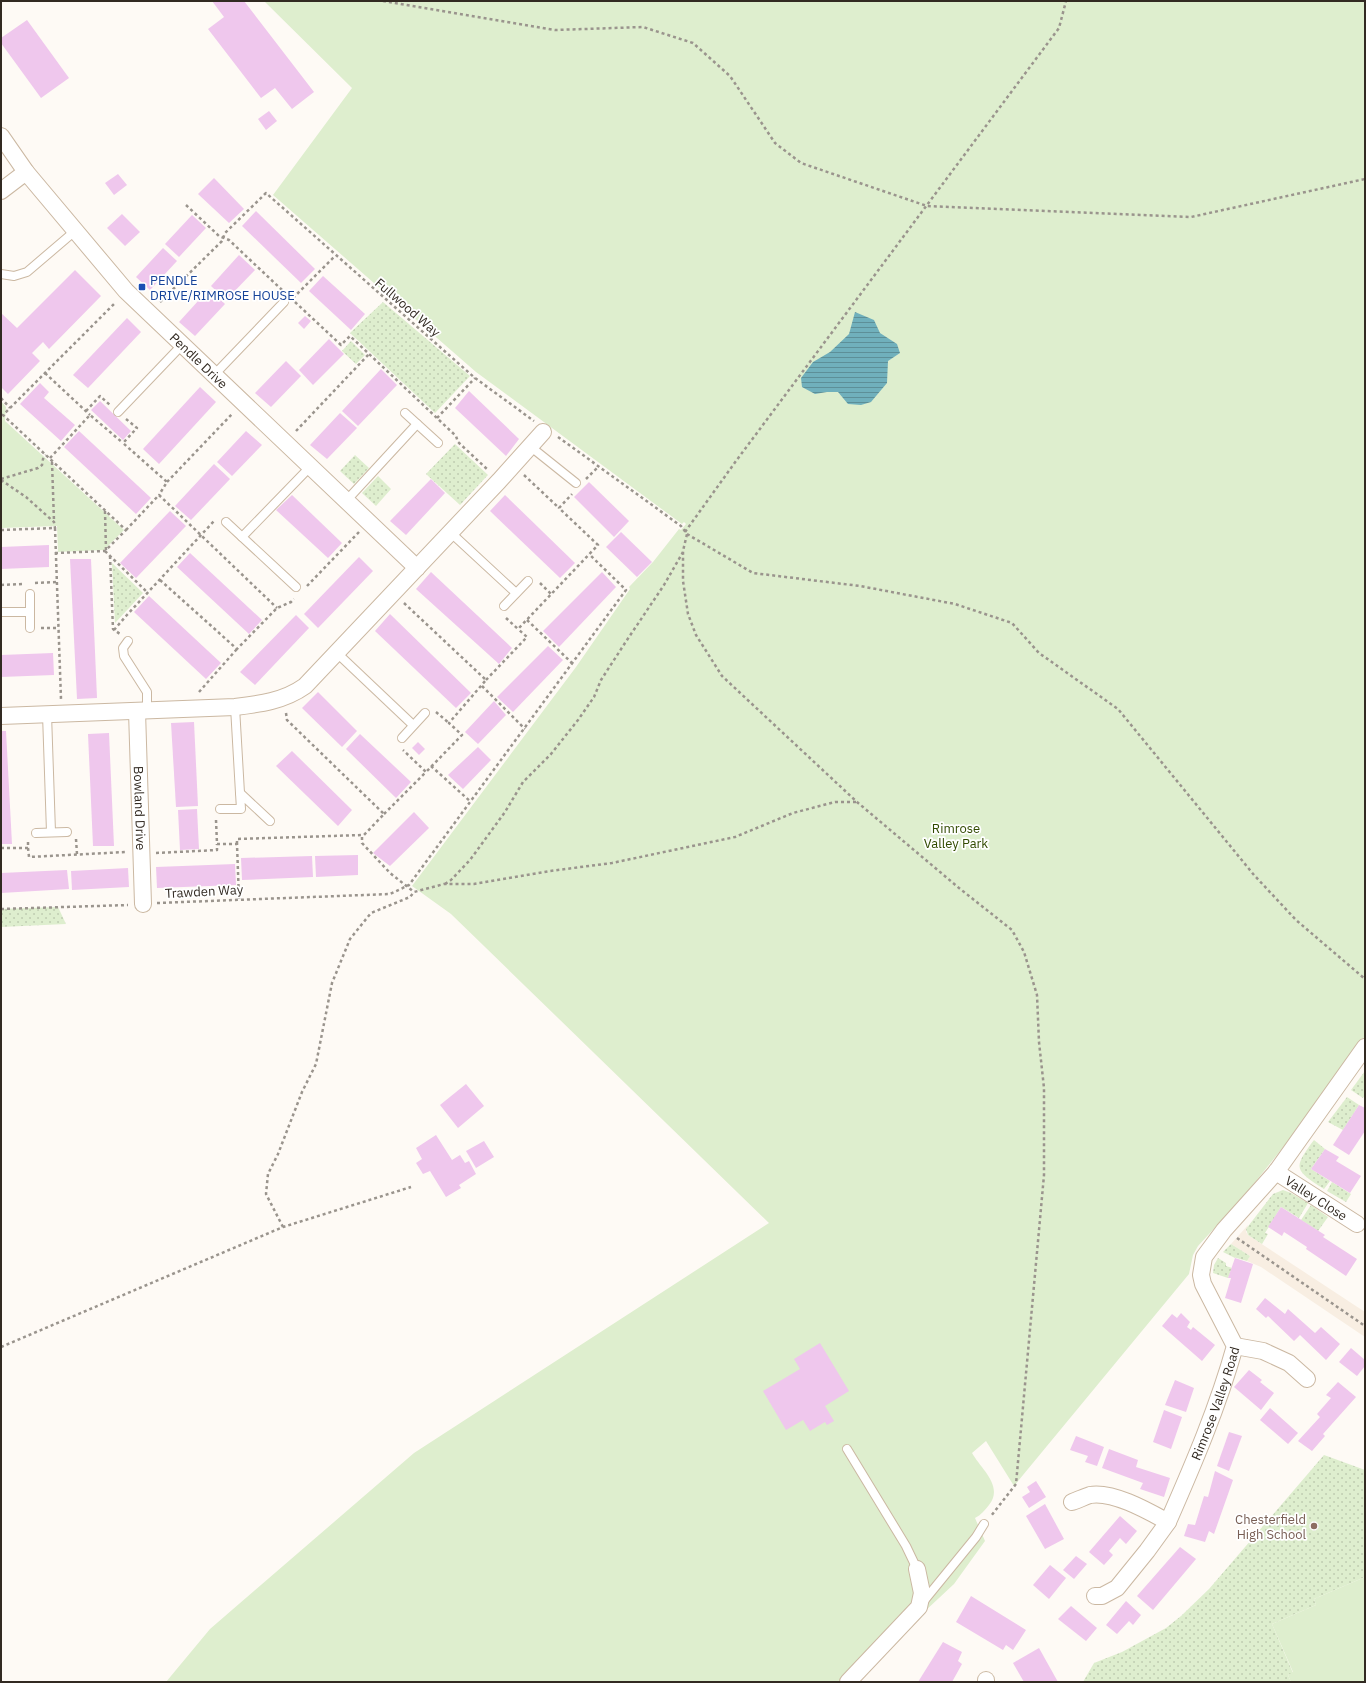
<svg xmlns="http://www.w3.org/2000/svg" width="1366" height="1683" font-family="'IBM Plex Sans',sans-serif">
	<defs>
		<pattern id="grass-dots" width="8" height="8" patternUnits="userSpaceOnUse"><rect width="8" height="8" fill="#deeece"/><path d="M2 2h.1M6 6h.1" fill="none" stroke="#bfccb1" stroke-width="1.8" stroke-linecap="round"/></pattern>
		<pattern id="water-rules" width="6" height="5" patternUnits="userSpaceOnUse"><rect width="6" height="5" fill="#70b0bc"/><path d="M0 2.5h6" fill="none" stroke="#5d8f98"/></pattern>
	</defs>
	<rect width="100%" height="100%" fill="#fefaf5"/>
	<!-- built -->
	<path fill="#f8eee2" d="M1248,1225L1246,1232L1248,1235L1365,1312V1337L1261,1267L1247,1261L1250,1256L1231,1244Z"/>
	<!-- grass -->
	<g fill="url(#grass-dots)">
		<path d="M383,302L470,376L435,413L350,333Z"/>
		<path d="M351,341L365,355L356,364L342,351Z"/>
		<path d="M455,444L488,475L460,505L426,474Z"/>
		<path d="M355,455L369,468L354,484L340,471Z"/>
		<path d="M378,476L391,489L376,506L362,493Z"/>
		<path d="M112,563L143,593L115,623Z"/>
		<path d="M58,907L66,924L1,927V909Z"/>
		<path d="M1365,1071V1095L1363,1098L1351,1090Z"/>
		<path d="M1347,1097L1359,1105L1343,1130L1328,1122Z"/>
		<path d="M1314,1140L1325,1149L1311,1169L1330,1181L1324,1189C1295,1170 1292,1169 1314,1140Z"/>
		<path d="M1332,1182L1351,1194L1346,1202L1327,1191Z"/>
		<path d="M1283,1190L1291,1193L1308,1203L1299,1218L1281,1207L1265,1233L1268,1234L1262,1244L1248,1235L1246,1229L1273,1194Z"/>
		<path d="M1311,1205L1328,1217L1318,1231L1301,1220Z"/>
		<path d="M1231,1244L1250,1256L1247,1261L1233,1257L1223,1252Z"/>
		<path d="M1218,1258L1226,1263V1266L1232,1268L1228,1278L1213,1273L1214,1265Z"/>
		<path d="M1324,1455L1365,1470V1577L1314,1599L1316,1605L1272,1624L1293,1673L1288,1675L1291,1682H1083L1094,1663L1122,1652L1166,1628L1181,1616L1209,1589Z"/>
	</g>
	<!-- park -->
	<g fill="#deeece">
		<path d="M264,1H1365V1036L1288,1141L1244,1196L1198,1246L1193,1255L1189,1274L1014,1486L986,1441L972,1453C981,1469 1004,1486 989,1505C985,1510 981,1515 975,1518L985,1541L954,1584L849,1682H166L210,1629L414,1453L769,1223L451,914L412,886L576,667L630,589L629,587L653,562L679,529L681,530L686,524L684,522L682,524L476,372L273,195L352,88Z"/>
		<path d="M1,401L6,407L5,421L124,530L104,550L58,552L57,526L1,528Z"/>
		<path d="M1365,1577V1682H1291L1288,1675L1293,1672L1272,1624L1316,1605L1314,1599Z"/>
	</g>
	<!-- water -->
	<path fill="url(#water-rules)" d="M855,312L874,320L880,333L897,344L900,353L888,361L887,383L871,402L861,405L848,404L838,392H827L815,394L802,387L801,378L813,362L830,352L849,334Z"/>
	<!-- building -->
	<g fill="#efc7ed">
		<path d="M212,1H244L314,92L292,109L275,88L261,98L208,29L224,17Z"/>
		<path d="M27,20L69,78L41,98L1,43V38Z"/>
		<path d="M269,111L277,121L266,130L258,119Z"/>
		<path d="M118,174L127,185L114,195L105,183Z"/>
		<path d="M214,178L244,209L229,223L198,194Z"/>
		<path d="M256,211L315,269L301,283L242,226Z"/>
		<path d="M122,214L140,232L125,246L107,228Z"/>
		<path d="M192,215L206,228L179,257L165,244Z"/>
		<path d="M163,248L177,261L150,290L136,277Z"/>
		<path d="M239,255L255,270L226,300L211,286Z"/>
		<path d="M75,270L101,296L49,349L43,342L32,353L40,361L8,394L1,387V313L17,328Z"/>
		<path d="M323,276L365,314L351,330L309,291Z"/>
		<path d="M209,289L225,304L195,336L179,322Z"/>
		<path d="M305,316L311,321L304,329L298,323Z"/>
		<path d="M127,318L141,332L88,388L73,375Z"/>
		<path d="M329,339L344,354L313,385L299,370Z"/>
		<path d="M286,361L301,376L271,407L255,393Z"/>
		<path d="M381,369L397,385L358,426L342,411Z"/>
		<path d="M40,383L49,392L44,398L75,425L61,441L20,404Z"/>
		<path d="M200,387L216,402L159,464L143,449Z"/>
		<path d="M469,391L519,439L506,456L455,408Z"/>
		<path d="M100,401L131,431L123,440L91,410Z"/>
		<path d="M340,413L357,428L327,459L310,445Z"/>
		<path d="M79,431L151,498L136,514L64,447Z"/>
		<path d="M246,431L262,445L232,476L217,462Z"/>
		<path d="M214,464L230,479L191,520L175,506Z"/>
		<path d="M431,479L445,493L406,535L390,521Z"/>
		<path d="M589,482L629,521L614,537L574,497Z"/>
		<path d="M292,495L342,543L328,558L276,510Z"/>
		<path d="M505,495L575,563L560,578L490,511Z"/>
		<path d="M170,511L186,526L136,578L120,563Z"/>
		<path d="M621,532L652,562L637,577L606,547Z"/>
		<path d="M49,545V567L1,569V547Z"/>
		<path d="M190,553L262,620L249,634L177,567Z"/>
		<path d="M359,557L373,571L318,628L304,614Z"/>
		<path d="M70,559H91L97,698L77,699Z"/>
		<path d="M431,572L512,648L499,664L416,589Z"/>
		<path d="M602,572L616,587L559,647L543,631Z"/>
		<path d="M149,596L221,663L206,679L134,612Z"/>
		<path d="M390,614L471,693L456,708L375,631Z"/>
		<path d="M296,615L309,628L255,685L240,672Z"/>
		<path d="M548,646L563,660L513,712L497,697Z"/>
		<path d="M53,653L54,675L1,677V655Z"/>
		<path d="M318,692L357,731L342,747L302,708Z"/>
		<path d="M494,701L506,715L478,744L465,732Z"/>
		<path d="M194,722L198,806L176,807L171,723Z"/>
		<path d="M1,731H6L12,844H1Z"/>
		<path d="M109,733L114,846H93L88,734Z"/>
		<path d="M360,734L411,782L396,798L346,749Z"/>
		<path d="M418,742L425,749L419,755L412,748Z"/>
		<path d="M478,747L491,760L463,789L448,775Z"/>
		<path d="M292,751L352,810L338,826L276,766Z"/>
		<path d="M197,809L199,849L180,850L178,810Z"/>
		<path d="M414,812L429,828L390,866L373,853Z"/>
		<path d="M358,855V875L316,877L315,856Z"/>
		<path d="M312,856L313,877L242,880L241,858Z"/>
		<path d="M235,864L236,885L157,888L156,867Z"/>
		<path d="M128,868L129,887L72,890L71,871Z"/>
		<path d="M67,870L69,889L1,893V873Z"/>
		<path d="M466,1084L484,1106L458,1128L440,1105Z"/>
		<path d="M1359,1105L1365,1108V1131L1349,1155L1333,1145Z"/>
		<path d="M436,1135L452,1160L460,1155L465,1163L469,1161L476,1174L459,1185L461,1188L446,1197L430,1171L423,1174L416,1163L422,1159L416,1148Z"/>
		<path d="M484,1141L494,1157L476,1168L466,1151Z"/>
		<path d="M1325,1149L1339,1157L1336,1161L1361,1176L1350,1193L1311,1169Z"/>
		<path d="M1281,1207L1325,1235L1323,1237L1357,1259L1346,1276L1306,1249L1307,1247L1284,1232L1282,1236L1268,1227Z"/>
		<path d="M1235,1258L1253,1264L1241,1303L1225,1298L1231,1278H1228Z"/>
		<path d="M1265,1298L1285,1314L1288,1309L1315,1333L1321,1327L1340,1344L1326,1360L1300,1335L1294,1341L1268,1316L1266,1318L1256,1309Z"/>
		<path d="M1181,1313L1190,1322L1187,1327L1191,1330L1193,1327L1215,1345L1202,1361L1162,1326L1172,1314L1177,1318Z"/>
		<path d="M820,1343L849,1391L825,1406L834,1421L827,1425L825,1422L810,1431L803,1420L786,1430L763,1391L800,1369L794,1359Z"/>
		<path d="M1351,1348L1365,1360V1366L1357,1376L1339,1362Z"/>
		<path d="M1249,1370L1262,1380L1260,1382L1274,1393L1261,1410L1234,1387Z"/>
		<path d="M1175,1380L1194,1388L1186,1412L1165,1405Z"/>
		<path d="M1338,1382L1356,1397L1323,1434L1325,1436L1312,1451L1298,1441L1320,1417L1317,1414L1331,1398L1326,1395Z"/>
		<path d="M1270,1408L1298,1433L1288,1444L1260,1420Z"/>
		<path d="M1164,1410L1182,1417L1171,1449L1153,1442Z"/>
		<path d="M1229,1432L1242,1436L1229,1471L1217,1466Z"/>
		<path d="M1076,1436L1104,1447L1097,1466L1085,1462L1088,1456L1070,1450Z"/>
		<path d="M1109,1449L1138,1460L1136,1467L1170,1478L1164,1497L1140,1489L1143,1483L1102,1468Z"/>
		<path d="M1215,1471L1233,1480L1214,1534L1209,1531L1205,1542L1184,1536L1188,1524L1195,1525L1204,1496L1208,1497Z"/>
		<path d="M1036,1481L1046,1497L1029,1508L1022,1497L1030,1492L1027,1487Z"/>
		<path d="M1045,1504L1064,1539L1045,1549L1026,1516Z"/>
		<path d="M1120,1516L1137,1531L1126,1544L1120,1538L1109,1551L1113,1555L1104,1565L1089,1552Z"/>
		<path d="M1180,1547L1196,1559L1153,1610L1137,1596Z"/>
		<path d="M1076,1556L1087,1564L1074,1579L1063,1570Z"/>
		<path d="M1050,1565L1066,1578L1049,1599L1033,1585Z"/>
		<path d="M971,1596L1026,1630L1013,1650L1006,1645L1003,1650L956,1622Z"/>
		<path d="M1126,1601L1141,1615L1133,1625L1129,1621L1117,1634L1106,1625Z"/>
		<path d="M1071,1606L1097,1628L1086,1641L1058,1619Z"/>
		<path d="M943,1642L962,1652L958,1661L962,1664L952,1682H918Z"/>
		<path d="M1039,1648L1058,1682H1024L1013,1663Z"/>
	</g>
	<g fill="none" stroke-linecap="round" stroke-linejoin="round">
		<defs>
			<g id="lane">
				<path d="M1,274L14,276L27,272L75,231"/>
				<path d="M214,375L284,302"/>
				<path d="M118,412L182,345"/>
				<path d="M405,413L438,443"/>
				<path d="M531,447L576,483"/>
				<path d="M346,501L417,424"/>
				<path d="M226,522L296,587"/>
				<path d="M450,532L516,593"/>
				<path d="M242,537L310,467"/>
				<path d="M30,594V628"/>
				<path d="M504,606L528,581"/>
				<path d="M1,612H30"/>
				<path d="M128,641L123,648L124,656L147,692V711"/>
				<path d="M337,653L413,725"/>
				<path d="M235,707L240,793"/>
				<path d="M47,714L51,832"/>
				<path d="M402,738L425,713"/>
				<path d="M220,809H241L240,793L270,821"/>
				<path d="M36,833L67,832"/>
				<path d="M847,1449L906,1546L917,1569"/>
				<path d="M923,1602L976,1537L984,1524"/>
			</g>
			<g id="street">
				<path id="s1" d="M1,136L26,172L126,291L417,568"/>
				<path d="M1,191L26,172"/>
				<path id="s2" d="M137,711L143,904"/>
				<path d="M1,716L235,707C260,704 284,701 305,686L499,481L543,432"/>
				<path id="s3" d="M1276,1172L1357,1224"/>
				<path d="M1235,1346L1263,1351L1289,1363L1307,1379"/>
				<path id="s4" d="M1072,1502C1078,1500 1084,1497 1090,1495C1113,1491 1148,1511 1168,1522C1193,1465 1218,1407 1235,1346L1203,1284L1201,1275L1204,1257L1224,1230L1276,1172L1365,1047"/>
				<path d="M1095,1596H1102L1117,1588L1147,1551L1168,1522"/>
				<path d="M848,1682L919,1607L922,1593L917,1569"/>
				<path d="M986,1682V1680"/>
			</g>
		</defs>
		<!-- lane casing -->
		<use href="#lane" stroke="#cbb8a2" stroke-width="10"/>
		<!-- street casing -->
		<use href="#street" stroke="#cbb8a2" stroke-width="18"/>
		<!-- path -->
		<g stroke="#9a948d" stroke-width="2.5" stroke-dasharray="3 3" stroke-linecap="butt">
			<path d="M383,1L555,30L643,27L693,43L730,76L775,143L801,163L927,206L1191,217L1365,179"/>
			<path d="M186,205L219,236L229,240L282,290"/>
			<path d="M293,298L335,256"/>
			<path d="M160,302L222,241L225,233L266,193L475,378L534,421"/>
			<path d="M295,302L341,345L350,336L456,436L458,442L488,470"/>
			<path d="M45,373L90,415"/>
			<path d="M1,398L10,408"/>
			<path d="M86,411L100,396L110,405"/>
			<path d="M437,418L475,378"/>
			<path d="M126,419L137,428L123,443L167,482L159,495"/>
			<path d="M296,431L369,354"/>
			<path d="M558,437L681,526L687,534L683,551V581L688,614L696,635L722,676L857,802L959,888L1012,930L1024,952L1037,995L1039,1042L1044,1088V1175L1016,1484L991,1516"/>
			<path d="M50,458L90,415L123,443"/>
			<path d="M52,462L54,521"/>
			<path d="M524,475L559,508"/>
			<path d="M1,479L38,468L42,465L43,459L46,455"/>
			<path d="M586,479L598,467"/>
			<path d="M1,480L26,497L54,522L55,528"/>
			<path d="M167,482L233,413"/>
			<path d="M105,511L106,550"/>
			<path d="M1,530L55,528L61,699"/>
			<path d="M126,530L159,495L277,608"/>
			<path d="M685,532L736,461L1059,28L1066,1"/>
			<path d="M687,534L753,573L860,586L955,604L1012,623L1039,653L1118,709L1254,875L1296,920L1365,979"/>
			<path d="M105,551L148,593"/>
			<path d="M55,553L105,551L126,530L3,415L116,302"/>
			<path d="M110,556L113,629L120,634"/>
			<path d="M160,580L237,649L277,608L291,602L294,599"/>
			<path d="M35,583L56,582"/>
			<path d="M540,583L551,594"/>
			<path d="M1,585L24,584"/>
			<path d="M307,586L359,532"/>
			<path d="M404,603L486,680L449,723L462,735L426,772"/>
			<path d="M506,618L518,629L598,545L559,508L572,494"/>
			<path d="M527,620L573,664"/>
			<path d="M41,628H58"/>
			<path d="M114,630L126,616L215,520"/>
			<path d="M486,680L527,637L518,629"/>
			<path d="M482,686L525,729"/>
			<path d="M199,692L237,649"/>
			<path d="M436,712L449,723"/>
			<path d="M286,713L287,720L384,814L364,835H362"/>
			<path d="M431,766L471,802"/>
			<path d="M384,814L426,772L403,750"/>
			<path d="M216,820L217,844H237L239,900"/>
			<path d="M76,839L77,854"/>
			<path d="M237,844V839L362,835V843L390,873L414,892"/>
			<path d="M1,848H28V841"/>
			<path d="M28,848L29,857L126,852"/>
			<path d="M156,853L217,850V844"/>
			<path d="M445,884L451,880L470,860L505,812L523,782L551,754L578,720L594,697L601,680L625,643L664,585L683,552"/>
			<path d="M157,903L390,894L409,885L626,590L589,554"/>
			<path d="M1,909L128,905"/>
			<path d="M283,1227L266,1194L268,1174L278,1154L302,1092L316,1064L332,983L350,939L371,913L410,897L414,892L444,884H474L550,871L612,863L735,837L793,813L835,802H857"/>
			<path d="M1237,1238L1365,1326"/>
			<path d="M1,1347L283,1227L411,1187"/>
		</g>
		<!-- lane -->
		<use href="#lane" stroke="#fff" stroke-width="8"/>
		<!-- street -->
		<use href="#street" stroke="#fff" stroke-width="16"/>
	</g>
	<!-- markers -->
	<rect fill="#1a4fb4" stroke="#fff" stroke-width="1.5" x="138" y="283" width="8" height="8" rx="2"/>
	<circle fill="#8d6e63" stroke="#fff" stroke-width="1.5" cx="1314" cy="1526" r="4"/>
	<g text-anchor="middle" stroke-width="3.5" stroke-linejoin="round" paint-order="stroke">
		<!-- transit labels -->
		<g font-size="13" fill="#164399" stroke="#fff" text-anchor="start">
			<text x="150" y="285">PENDLE<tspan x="150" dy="15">DRIVE/RIMROSE HOUSE</tspan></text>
		</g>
		<!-- street labels -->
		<g font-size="13" fill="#322a22" stroke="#fff">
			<text transform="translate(408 307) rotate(41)" y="5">Fullwood Way</text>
			<text dy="5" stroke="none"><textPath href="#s1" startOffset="300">Pendle Drive</textPath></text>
			<text dy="5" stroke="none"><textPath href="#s2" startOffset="97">Bowland Drive</textPath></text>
			<text transform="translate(204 891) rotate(-3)" y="5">Trawden Way</text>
			<text dy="5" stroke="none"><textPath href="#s3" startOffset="48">Valley Close</textPath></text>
			<text dy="5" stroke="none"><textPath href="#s4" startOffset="231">Rimrose Valley Road</textPath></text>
		</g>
		<!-- park labels -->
		<g font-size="13" fill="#314a01" stroke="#fff">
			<text x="956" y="833">Rimrose<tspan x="956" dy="15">Valley Park</tspan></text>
		</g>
		<!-- education labels -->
		<g font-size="13" fill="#785e54" stroke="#fff" text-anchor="end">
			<text x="1306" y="1524">Chesterfield<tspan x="1306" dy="15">High School</tspan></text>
		</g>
	</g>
	<!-- border -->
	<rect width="1366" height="1683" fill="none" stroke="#322a22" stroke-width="4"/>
</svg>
